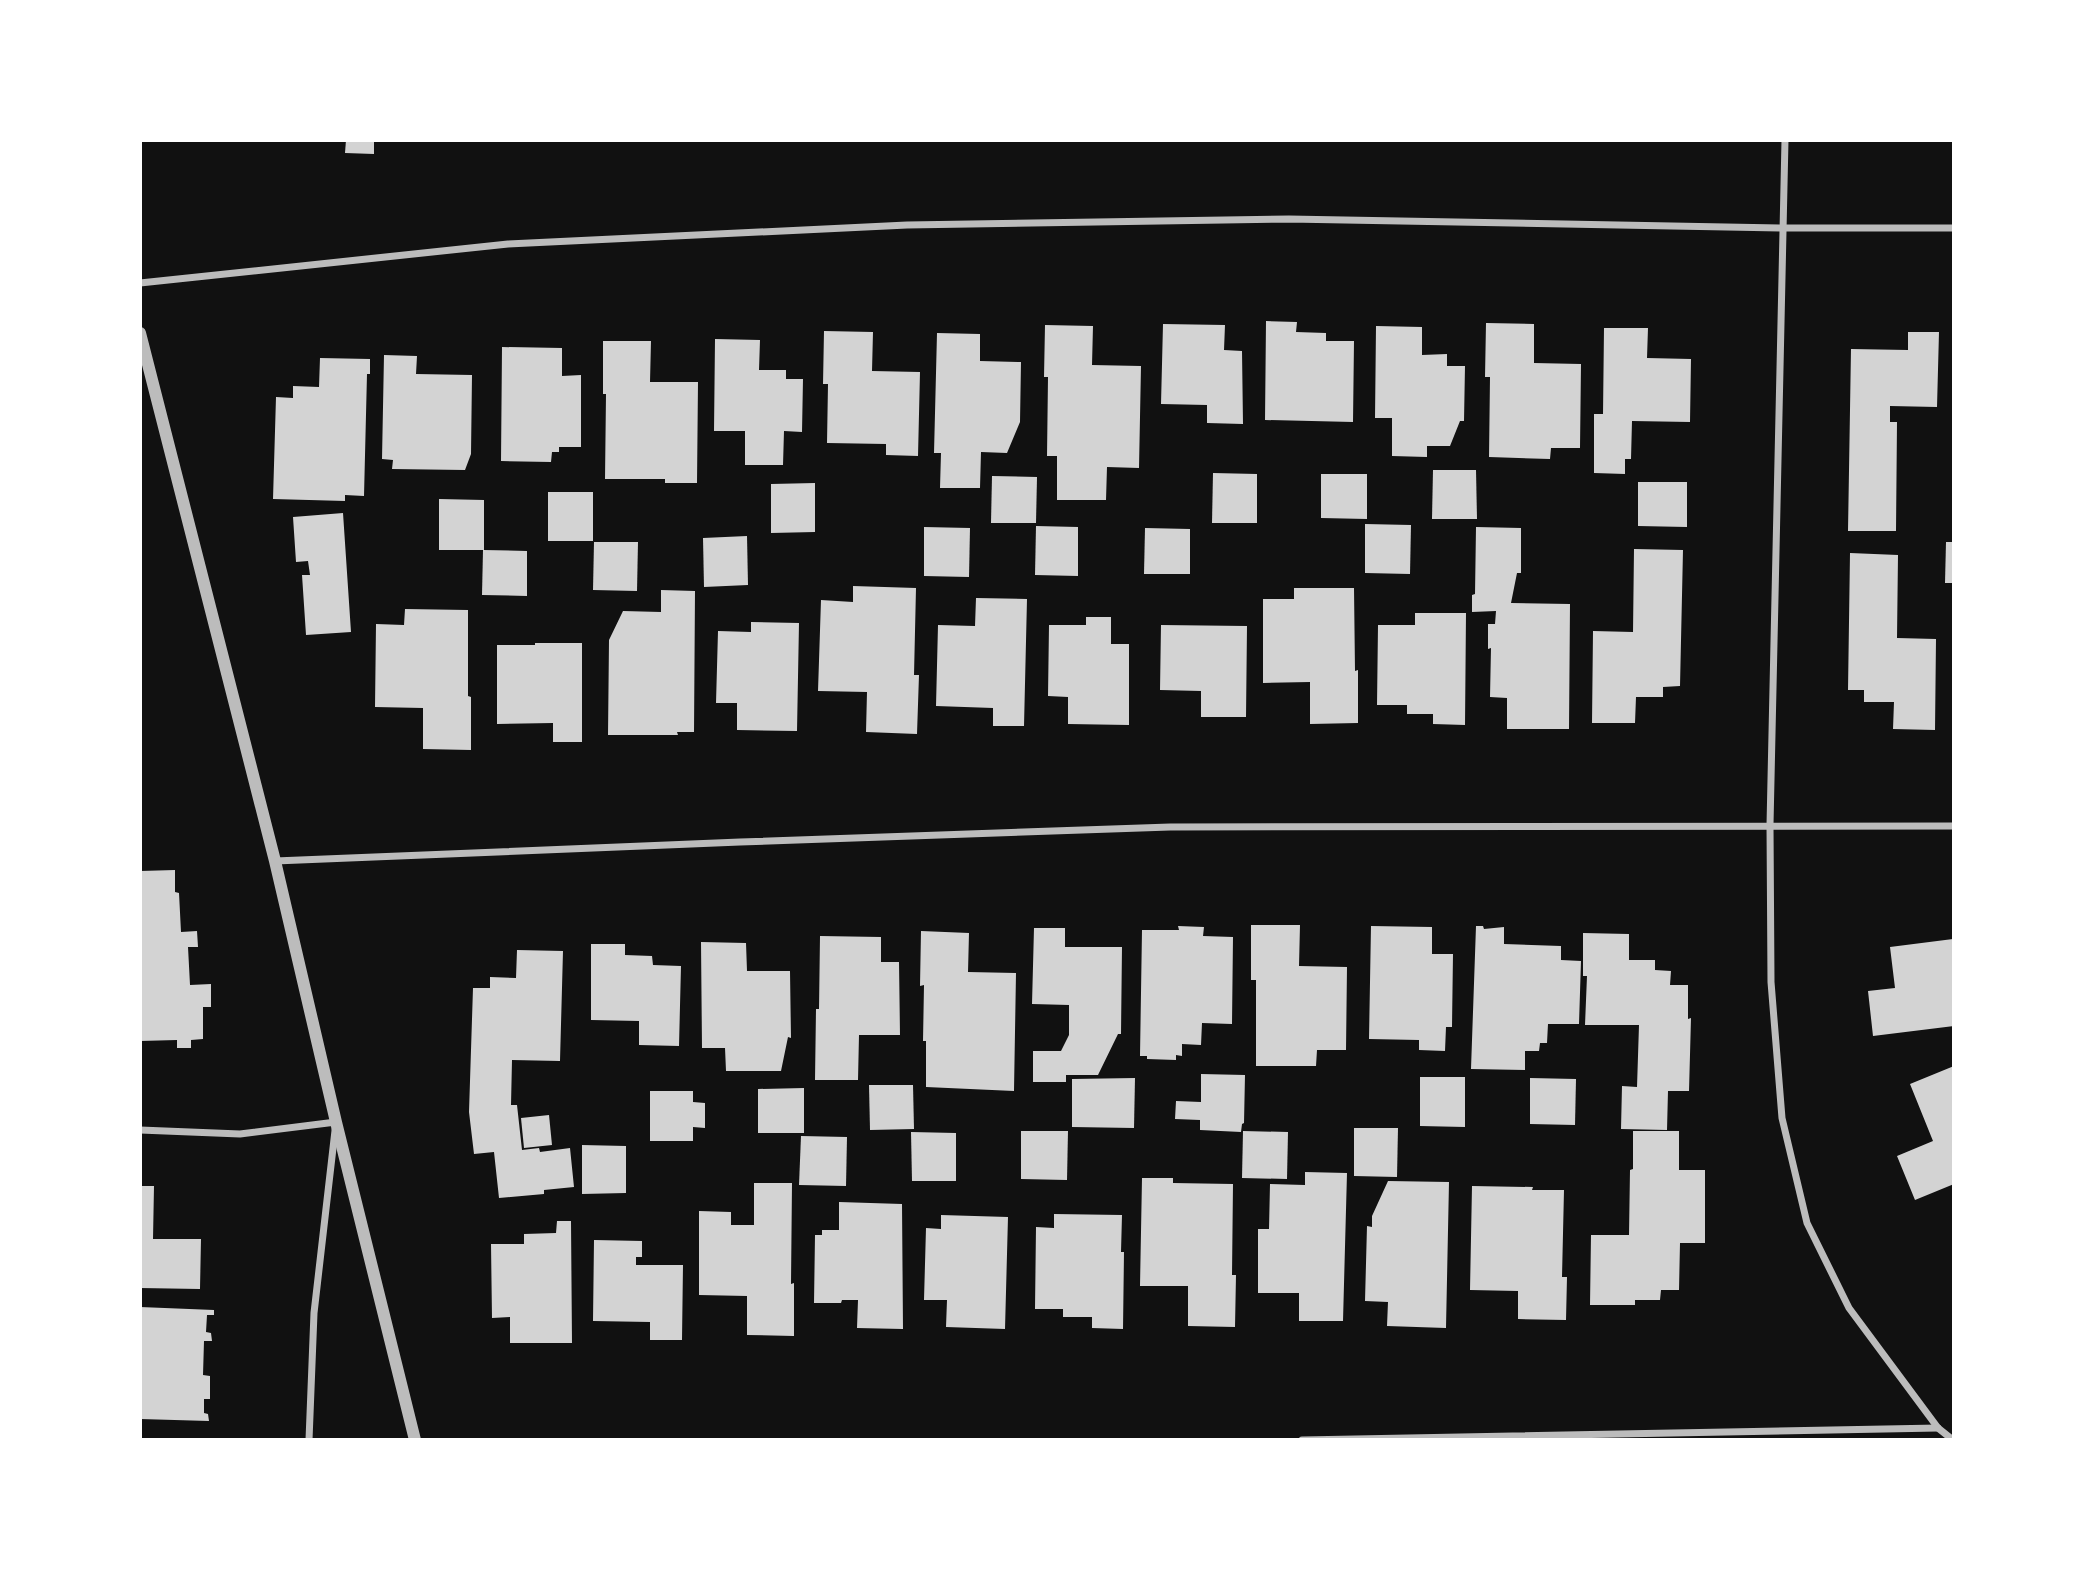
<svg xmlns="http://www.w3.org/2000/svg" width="2094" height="1580" font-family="Montserrat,sans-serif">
	<rect width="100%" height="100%" fill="#111"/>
	<!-- building -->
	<g fill="#d3d3d3">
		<path d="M346,140H374V154L345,153Z"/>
		<path d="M1266,321L1297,322L1296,332L1326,333V341H1354L1353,422L1265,420Z"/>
		<path d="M1486,323L1534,324V363L1581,364L1580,448H1551L1550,459L1489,457L1490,377H1485Z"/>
		<path d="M1163,324L1225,325L1224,350L1242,351L1243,424L1207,423V405L1161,404Z"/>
		<path d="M1045,325L1093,326L1092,365L1141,366L1139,468L1107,467L1106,500H1057V456H1047L1048,377H1044Z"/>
		<path d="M1376,326L1422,327V355L1447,354V366H1465L1464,421H1460L1450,446H1427V457L1392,456V418H1375Z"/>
		<path d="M1604,328H1648L1647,358L1691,359L1690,422L1632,421L1631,459H1625V474L1594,473V414H1603Z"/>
		<path d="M824,331L873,332L872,371L920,372L918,456L886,455V444L827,443L828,384H823Z"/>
		<path d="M1908,332H1939L1937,407L1890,406V422H1897L1896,531H1848L1851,349L1908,350Z"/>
		<path d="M937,333L980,334V361L1021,362L1020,422L1007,453L981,452L980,488H940L941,453H934Z"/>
		<path d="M715,339L760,340L759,370H786V379H803L802,432L784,431L783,465H745V431H714Z"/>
		<path d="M603,341H651L650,382H698L697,483H665V479H605L606,394H603Z"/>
		<path d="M502,347L562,348V376L581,375V447H559V452H552L551,462L501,461Z"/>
		<path d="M384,355L417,356L416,374L472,375L471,454L465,470L392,469L393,460L382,459Z"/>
		<path d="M320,358L370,359V374H367L364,496L345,495V501L273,499L276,397L293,398V386L319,387Z"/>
		<path d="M1433,470H1476L1477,519H1432Z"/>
		<path d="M1213,473L1257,474V523H1212Z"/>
		<path d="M1321,474H1367V519L1321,518Z"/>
		<path d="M992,476L1037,477L1036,523H991Z"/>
		<path d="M1638,482H1687V527L1638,526Z"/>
		<path d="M815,483V532L771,533V484Z"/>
		<rect x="548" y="492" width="45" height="49"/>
		<path d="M439,499L484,500V550H439Z"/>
		<path d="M343,513L351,632L306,635L302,575H310L308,561L296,562L293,517Z"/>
		<path d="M1365,524L1411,525L1410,574L1365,573Z"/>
		<path d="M1036,526L1078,527V576L1035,575Z"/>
		<path d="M924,527L970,528L969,577L924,576Z"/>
		<path d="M1476,527L1521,528V573H1517L1511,603L1570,604L1569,729H1507V698L1490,697L1491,648L1488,649V624H1495L1496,611L1472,612V595L1475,594Z"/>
		<path d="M1145,528L1190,529V574H1144Z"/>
		<path d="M747,536L748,585L704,587L703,538Z"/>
		<path d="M594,542H638L637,591L593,590Z"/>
		<path d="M1946,542H1954V583H1945Z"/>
		<path d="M1634,549L1683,550L1680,686L1663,687V697H1636L1635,723H1592L1593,631L1633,632Z"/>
		<path d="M483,550L527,551V596L482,595Z"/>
		<path d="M1850,553L1898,555L1897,638L1936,639L1935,730L1893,729L1894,702H1864V690H1848Z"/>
		<path d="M853,586L916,588L914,675H919L917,734L866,732L867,692L818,691L821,600L853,602Z"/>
		<path d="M1294,588H1354L1355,671L1358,670V723L1310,724V682L1263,683V599H1294Z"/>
		<path d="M661,590L695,591L694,732H677L678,735H608L609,640L623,611L661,612Z"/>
		<path d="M976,598L1027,599L1024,726H993V708L936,706L938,625L975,626Z"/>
		<path d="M405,609L468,610V696L471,697V750L423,749V708L375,707L376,624L404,625Z"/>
		<path d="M1415,613H1466L1465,725L1433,724V714H1407V705H1377L1378,625H1415Z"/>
		<path d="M1086,617H1111V644H1129V725L1068,724V697L1048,696L1049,625H1086Z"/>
		<path d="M751,622L799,623L797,731L737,730V703H716L718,631L751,632Z"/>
		<path d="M1161,625L1247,626L1246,717H1201V691L1160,690Z"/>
		<path d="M535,643H582V742H553V723L497,724V645H535Z"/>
		<path d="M175,870V892L179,893L181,932L197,931L198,947H188L190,985L211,984V1007H203V1039L191,1040V1048H177V1040L140,1041V871Z"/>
		<path d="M1251,925H1300L1299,966L1347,967L1346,1050H1317L1316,1066H1256V980H1251Z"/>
		<path d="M1178,926L1204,927L1203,936L1233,937L1232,1024L1202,1023L1201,1045L1182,1044V1056L1176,1055V1060L1147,1059V1056H1140L1142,930H1179Z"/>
		<path d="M1371,926L1432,927V954H1453L1452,1027H1446L1445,1051L1419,1050V1040L1369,1039Z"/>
		<path d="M1476,926H1483L1484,929L1504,927V944L1561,946V960L1581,961L1579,1024H1548L1547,1043H1540L1539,1051H1525V1070L1471,1069Z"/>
		<path d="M1034,928H1065V947H1122L1121,1034H1118L1098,1075H1066V1082H1033V1051H1061L1069,1035V1005L1032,1004Z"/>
		<path d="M921,931L969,933L968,972L1016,973L1014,1091L926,1087V1041H923L924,985L920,986Z"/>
		<path d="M1583,933L1629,934V960H1655V970L1671,971L1670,985H1688V1019L1691,1018L1689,1091H1668L1667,1130L1621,1129L1622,1086L1637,1087L1639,1025H1585L1587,976H1583Z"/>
		<path d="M820,936L881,937V962H899L900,1035H859L858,1080H815L816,1009H819Z"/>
		<path d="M1953,939L1954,1026L1873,1036L1868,991L1895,988L1890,947Z"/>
		<path d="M701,942L746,943L747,971H790L791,1038L788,1037L781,1071H726L725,1048H702Z"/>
		<path d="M591,944H625V955L652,956L653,965L681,966L679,1046L639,1045V1021L591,1020Z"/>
		<path d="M517,950L563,951L560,1061L512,1060L511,1105H517L522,1150L539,1148L540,1152L570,1148L574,1187L544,1190V1194L499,1198L494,1152L474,1154L469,1112L473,988H490V977L516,978Z"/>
		<path d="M1954,1066V1184L1915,1200L1897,1156L1933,1141L1910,1084Z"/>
		<path d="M1201,1074L1245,1075L1244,1123L1242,1124L1241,1132L1200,1130V1120L1175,1119L1176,1101L1201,1102Z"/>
		<path d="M1420,1077H1465V1127L1420,1126Z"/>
		<path d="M1135,1078L1134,1128L1072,1127V1079Z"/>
		<path d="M1530,1078L1576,1079L1575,1125L1530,1124Z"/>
		<path d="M869,1085H913L914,1129L870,1130Z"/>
		<path d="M804,1088V1133H758V1089Z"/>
		<path d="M650,1091H693V1102L705,1103V1128L693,1127V1141H650Z"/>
		<path d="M549,1115L552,1145L524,1148L521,1118Z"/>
		<path d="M1354,1128H1398L1397,1177L1354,1176Z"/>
		<path d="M1021,1131H1068L1067,1180L1021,1179Z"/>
		<path d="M1243,1131L1288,1132L1287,1179L1242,1178Z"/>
		<path d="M1633,1131H1679V1170H1705V1243H1680L1679,1290H1661L1660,1300H1635V1305H1590L1591,1235H1629L1630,1170L1633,1169Z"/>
		<path d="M911,1132L956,1133V1181H912Z"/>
		<path d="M801,1136L847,1137L846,1186L799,1185Z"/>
		<path d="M582,1145L626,1146V1193L582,1194Z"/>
		<path d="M1305,1172L1347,1173L1343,1321H1299V1293H1258V1229H1269L1270,1184L1305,1185Z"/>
		<path d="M1142,1178H1173V1183L1233,1184L1232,1275H1236L1235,1327L1188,1326V1286H1140Z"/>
		<path d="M1388,1181L1449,1182L1446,1328L1387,1326L1388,1302L1365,1301L1367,1226L1372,1227V1216Z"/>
		<path d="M754,1183H792L791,1284L794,1283V1336L747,1335V1296L699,1295V1211L731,1212V1225H754Z"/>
		<path d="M140,1186H154L153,1239H201L200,1289L140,1288Z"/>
		<path d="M1472,1186L1533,1187L1532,1190H1564L1562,1277H1567L1566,1320L1518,1319V1291L1470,1290Z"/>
		<path d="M839,1202L902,1204L903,1329L857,1328L858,1300H842L841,1303H814L815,1235H822V1230H839Z"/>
		<path d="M1054,1214L1122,1215L1121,1252H1124L1123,1329L1092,1328V1317H1063V1309H1035L1036,1227L1054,1228Z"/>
		<path d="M941,1215L1008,1217L1005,1329L946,1327L947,1300H924L926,1228L941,1229Z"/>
		<path d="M557,1221H571L572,1343H510V1317L492,1318L491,1244H524V1234L556,1233Z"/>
		<path d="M594,1240L642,1241V1257H636V1265H683L682,1340H650V1322L593,1321Z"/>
		<path d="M140,1307L214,1310V1315H207L206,1332L211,1333L212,1341H204L203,1375L210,1376V1399H204V1413L208,1414L209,1421L140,1419Z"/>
	</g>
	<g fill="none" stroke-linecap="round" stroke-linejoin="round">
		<!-- minor -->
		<g stroke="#bcbcbc" stroke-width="7">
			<path d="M1785,140L1770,825L1771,982L1782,1118L1807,1223L1849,1308L1938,1428L1953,1440"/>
			<path d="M140,283L508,244L907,225L1289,219L1784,228H1954"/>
			<path d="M275,861L740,842L1170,827L1954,826"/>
			<path d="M140,1130L240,1134L336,1122L314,1313L309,1440"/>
			<path d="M1302,1440L1938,1428"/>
		</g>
		<!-- tertiary -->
		<path stroke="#bcbcbc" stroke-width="12" d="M140,333L275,861L336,1122L415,1440"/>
	</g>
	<!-- border -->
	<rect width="2094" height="1580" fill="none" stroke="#ffffff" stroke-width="284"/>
</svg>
